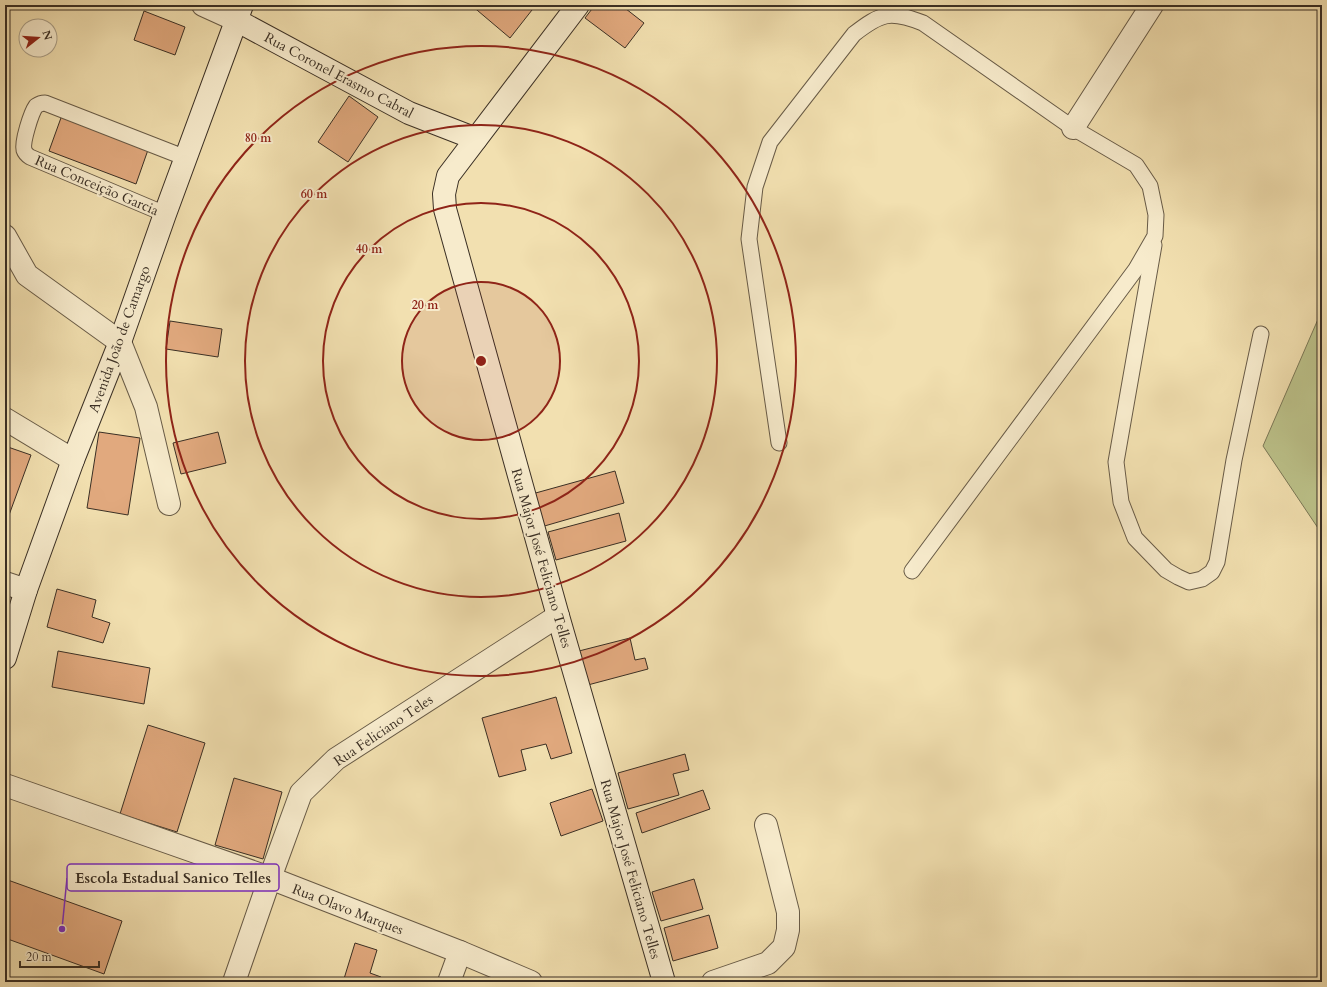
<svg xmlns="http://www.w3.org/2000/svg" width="1327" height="987" font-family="Cardo,serif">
	<rect width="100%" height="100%" fill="#f2e0b0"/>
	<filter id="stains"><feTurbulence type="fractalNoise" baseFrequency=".005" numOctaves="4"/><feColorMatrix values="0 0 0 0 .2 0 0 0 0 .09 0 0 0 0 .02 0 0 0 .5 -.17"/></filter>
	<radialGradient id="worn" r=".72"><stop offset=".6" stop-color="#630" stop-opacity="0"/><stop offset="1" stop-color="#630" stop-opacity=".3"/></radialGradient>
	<!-- green -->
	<path fill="#bcc28a" stroke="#7b7857" d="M1322,310V534L1263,446Z"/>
	<!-- building -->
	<g fill="#e1a97e" stroke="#3a2f24">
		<path d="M471,5H526L532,10L510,38Z"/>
		<path d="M595,5H621L644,23L625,48L585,18Z"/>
		<path d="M144,11L185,27L175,55L134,40Z"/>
		<path d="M349,96L378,117L348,162L318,142Z"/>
		<path d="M62,115L149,147L136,184L49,151Z"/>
		<path d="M170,321L222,329L218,357L166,349Z"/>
		<path d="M99,432L140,438L128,515L87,508Z"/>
		<path d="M218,432L226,463L181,474L173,443Z"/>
		<path d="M5,446L31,455L5,526Z"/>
		<path d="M615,471L624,503L541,527L532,494Z"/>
		<path d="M619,513L626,541L556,560L548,532Z"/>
		<path d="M57,589L96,600L92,617L110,623L103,643L47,627Z"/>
		<path d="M630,638L635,660L645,658L648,669L584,686L575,652Z"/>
		<path d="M58,651L150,668L144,704L52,687Z"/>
		<path d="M556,697L572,753L551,759L546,744L521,750L526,770L499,777L482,718Z"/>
		<path d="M148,725L205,743L177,832L120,814Z"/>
		<path d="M685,754L689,770L673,774L679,795L628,809L618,773Z"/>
		<path d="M234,778L282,792L263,859L215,845Z"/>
		<path d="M592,789L603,821L561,836L550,803Z"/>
		<path d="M703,790L710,809L642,833L636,813Z"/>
		<path d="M5,879L122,921L104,974L5,938Z"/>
		<path d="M694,879L703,909L661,921L652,892Z"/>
		<path d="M709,915L718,948L673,961L664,928Z"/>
		<path d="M355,943L377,950L370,973L381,977L380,982H343Z"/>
	</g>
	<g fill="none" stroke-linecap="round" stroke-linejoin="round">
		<defs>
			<g id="service">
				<path d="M165,214L30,157C27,155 25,153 24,150C22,142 31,113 36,106C39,104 42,103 45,103L186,158"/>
				<path d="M1154,245L1116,462L1121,502L1135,538L1166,570L1178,577L1189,582L1202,579L1212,572L1217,562L1234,460L1261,334"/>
				<path d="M779,443L749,239L755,187L770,142L854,34C881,13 890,10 923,23L1073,128L1136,165L1150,186L1156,215L1155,236L1136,269L912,571"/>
			</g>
			<g id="minor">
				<path d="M203,5L236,20"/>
				<path d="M1073,128L1152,5"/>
				<path d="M5,236L27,275L120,342L146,407L169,504"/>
				<path d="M5,419L73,460"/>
				<path d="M5,583L26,590"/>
				<path d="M5,785L270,878L460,952L531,982"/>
				<path d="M234,982L270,878L301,793L336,759L558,616"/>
				<path d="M449,982L460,952"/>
				<path d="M713,982L768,963L784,947L788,930V912L766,825"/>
			</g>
			<g id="secondary">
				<path d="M578,5L448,176L444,194L445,209L558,616L664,982"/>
				<path d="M236,20L409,113L476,139"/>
				<path d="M5,658L26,590L73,460L120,342L165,214L242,5"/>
			</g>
		</defs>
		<!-- service casing -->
		<use href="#service" stroke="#685b47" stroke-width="17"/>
		<!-- minor casing -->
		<use href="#minor" stroke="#685b47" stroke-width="24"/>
		<!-- secondary casing -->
		<use href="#secondary" stroke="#3a2f24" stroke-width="24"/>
		<!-- service -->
		<use href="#service" stroke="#f7ebcc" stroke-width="15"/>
		<!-- minor -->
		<use href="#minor" stroke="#f7ebcc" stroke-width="22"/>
		<!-- secondary -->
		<use href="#secondary" stroke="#f7ebcc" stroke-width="22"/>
	</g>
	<!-- distance rings -->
	<circle cx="481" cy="361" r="79" fill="#8f2418" fill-opacity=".12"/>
	<g fill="none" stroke="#8f2418" stroke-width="2">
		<circle cx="481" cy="361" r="79"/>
		<circle cx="481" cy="361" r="158"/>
		<circle cx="481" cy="361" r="236"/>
		<circle cx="481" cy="361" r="315"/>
	</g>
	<g text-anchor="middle" stroke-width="4" stroke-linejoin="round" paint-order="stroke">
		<!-- street labels -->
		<g font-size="14" fill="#3a2f24" stroke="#f7ebcc">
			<text transform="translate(339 75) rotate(28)" y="5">Rua Coronel Erasmo Cabral</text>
			<text transform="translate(97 185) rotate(23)" y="5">Rua Conceição Garcia</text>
			<text transform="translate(119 339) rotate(-70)" y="5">Avenida João de Camargo</text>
			<text transform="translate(542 558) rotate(74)" y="5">Rua Major José Feliciano Telles</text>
			<text transform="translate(383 730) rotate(-34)" y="5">Rua Feliciano Teles</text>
			<text transform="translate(631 869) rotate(74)" y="5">Rua Major José Feliciano Telles</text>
			<text transform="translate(348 909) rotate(21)" y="5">Rua Olavo Marques</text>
		</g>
	</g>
	<circle cx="481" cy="361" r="6" fill="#8f2418" stroke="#f7ebcc" stroke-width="2"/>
	<g font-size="12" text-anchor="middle" font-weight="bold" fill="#8f2418" stroke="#f7ebcc" stroke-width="4" stroke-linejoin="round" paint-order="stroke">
		<text x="258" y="142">80 m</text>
		<text x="314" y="198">60 m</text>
		<text x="369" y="253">40 m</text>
		<text x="425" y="309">20 m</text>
	</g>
	<!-- callouts -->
	<path fill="none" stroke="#7b2cbf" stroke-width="1.5" d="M62 929L67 878"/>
	<circle fill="#7b2cbf" stroke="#f7ebcc" stroke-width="1.5" cx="62" cy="929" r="4"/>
	<rect fill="#f7ebcc" stroke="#7b2cbf" stroke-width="1.5" x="67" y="864" width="212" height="27" rx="4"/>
	<g font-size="15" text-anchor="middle" font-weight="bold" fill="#3a2f24">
		<text x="173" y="883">Escola Estadual Sanico Telles</text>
	</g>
	<!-- margin -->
	<rect width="1327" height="987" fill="none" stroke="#f2e0b0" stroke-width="20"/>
	<rect x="6" y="6" width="1315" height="975" fill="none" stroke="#3a2f24" stroke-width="2"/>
	<rect x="10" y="10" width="1307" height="967" fill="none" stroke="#3a2f24"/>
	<!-- north arrow -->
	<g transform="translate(38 38) rotate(73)"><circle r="19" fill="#f7ebcc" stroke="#aba089"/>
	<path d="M0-3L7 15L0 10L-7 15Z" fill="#8f2418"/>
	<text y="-6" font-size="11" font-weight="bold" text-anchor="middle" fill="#3a2f24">N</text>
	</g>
	<!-- scale -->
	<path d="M20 961v6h79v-6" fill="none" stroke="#3a2f24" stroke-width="2"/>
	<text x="26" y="961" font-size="12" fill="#3a2f24" stroke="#f7ebcc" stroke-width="3" paint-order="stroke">20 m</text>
	<rect width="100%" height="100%" filter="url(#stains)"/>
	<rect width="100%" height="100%" fill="url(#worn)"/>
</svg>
